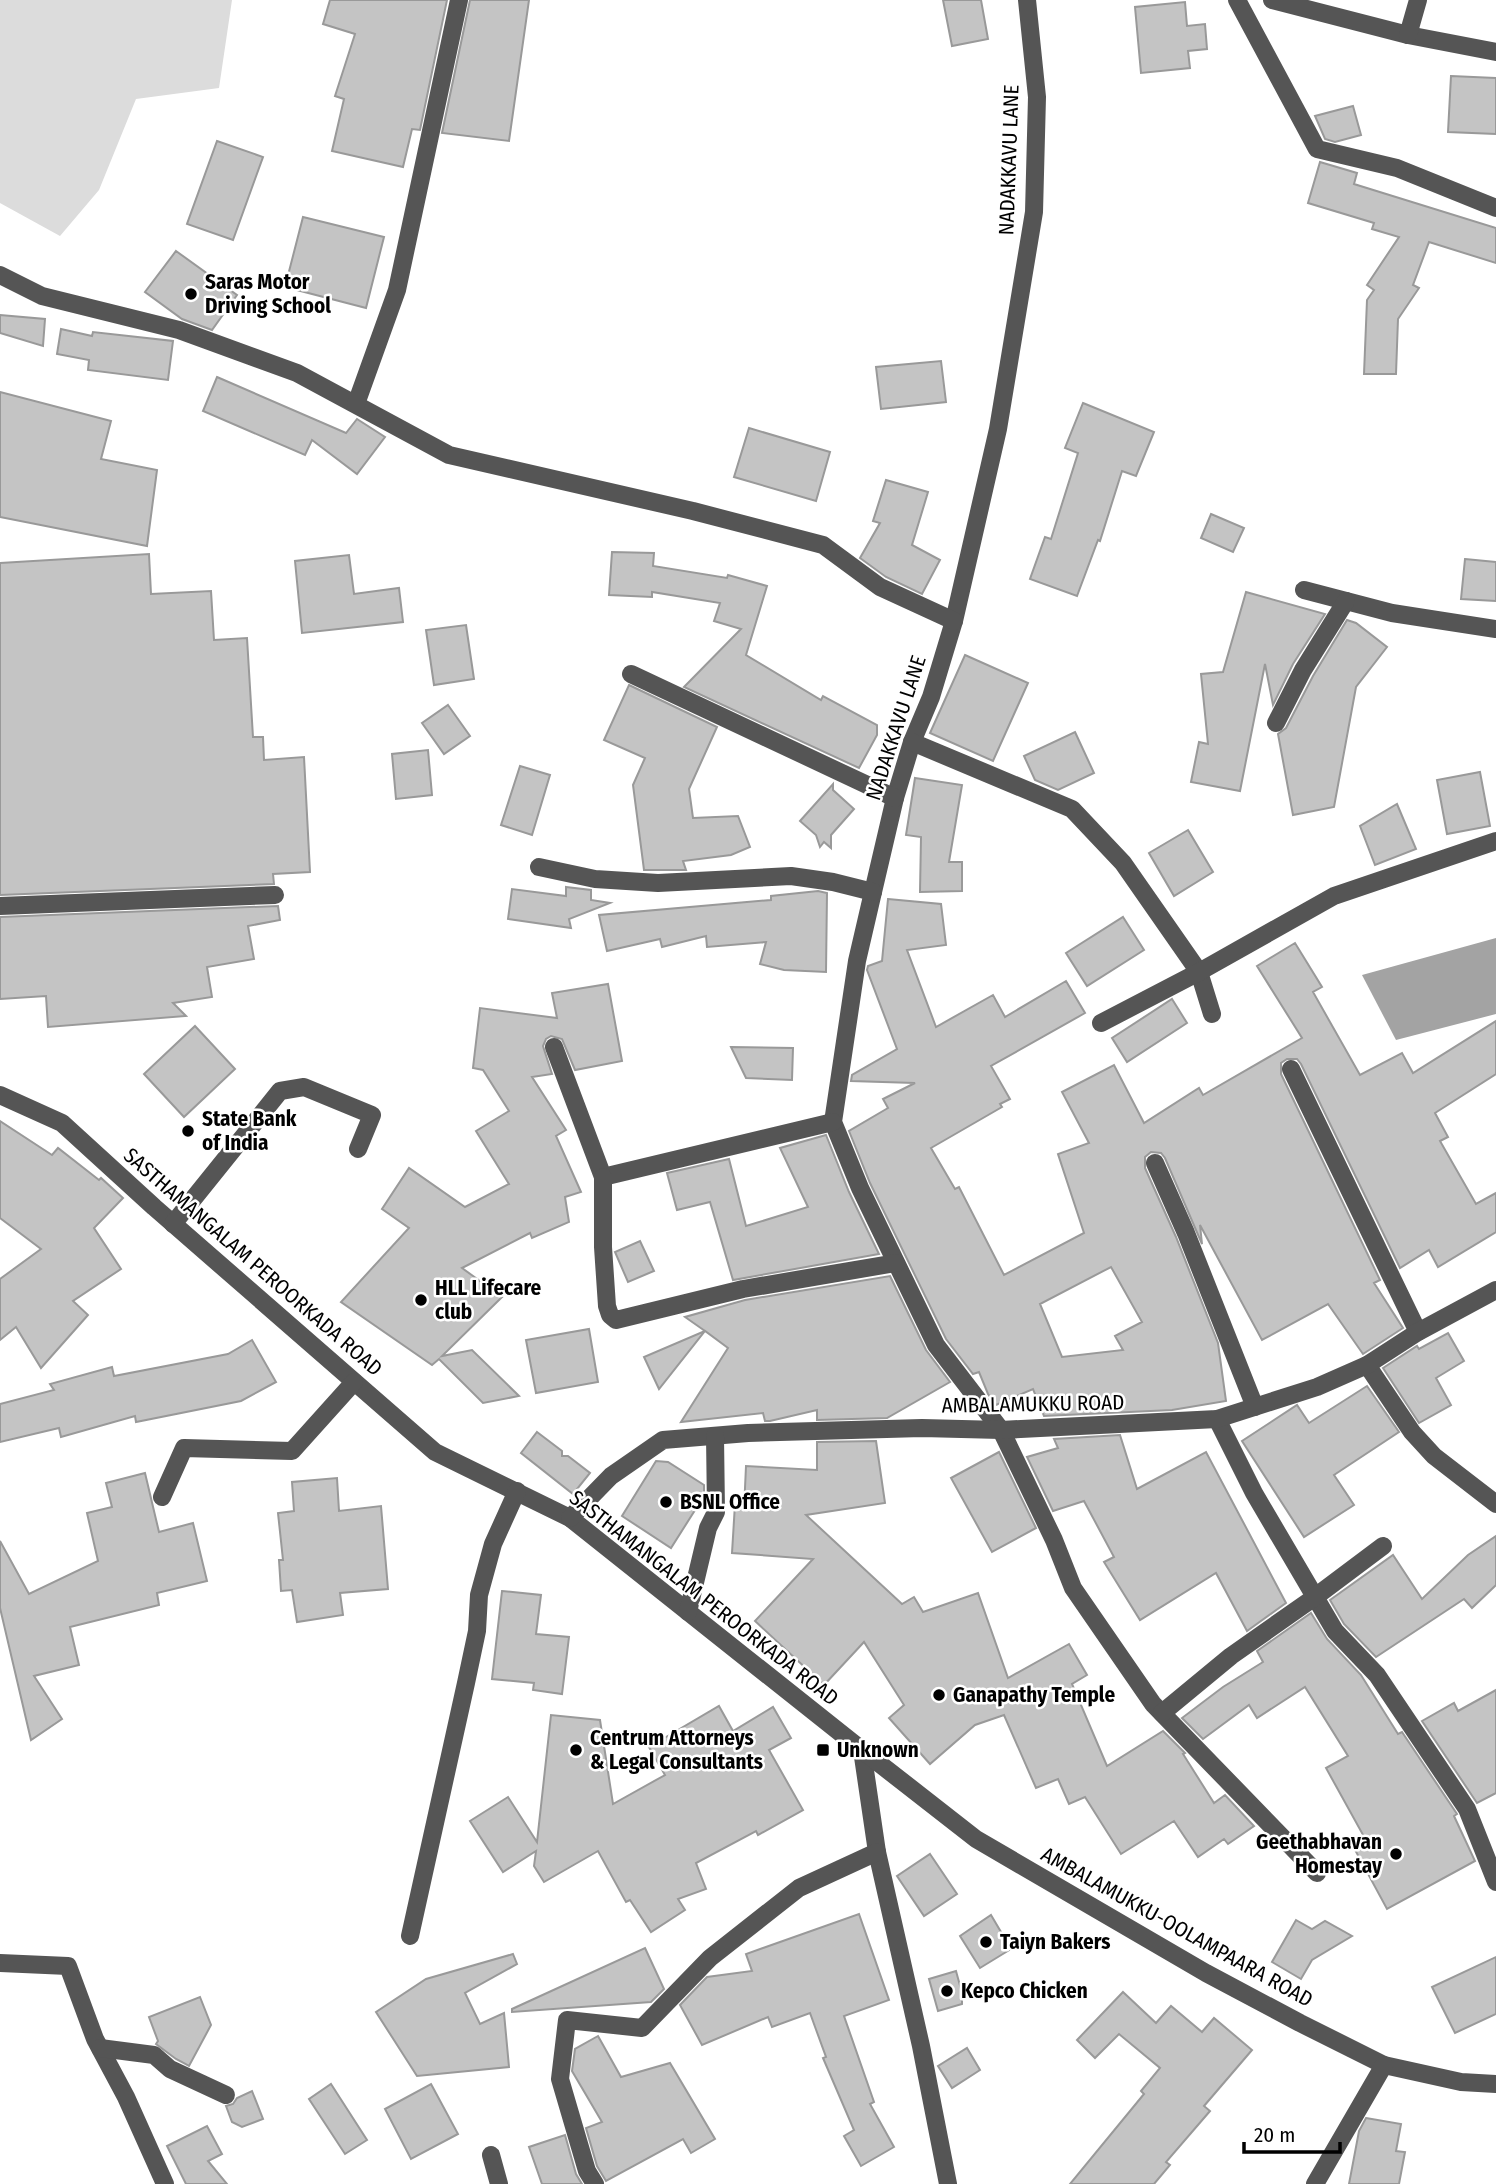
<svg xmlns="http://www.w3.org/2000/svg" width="1496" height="2184" font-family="'Fira Sans Condensed',sans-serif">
	<rect width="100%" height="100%" fill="#fff"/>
	<!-- green -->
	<path fill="#dcdcdc" d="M0,0H232L219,88L136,99L99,190L60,236L0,203Z"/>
	<!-- water -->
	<path fill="#a3a3a3" d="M1496,938V1014L1396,1040L1362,975Z"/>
	<!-- building -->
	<g fill="#c4c4c4" stroke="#999" stroke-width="2" fill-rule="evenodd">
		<path d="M330,0H447L420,130L412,129L403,167L332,151L344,99L335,96L355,34L323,24Z"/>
		<path d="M470,0H529L509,141L442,133Z"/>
		<path d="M943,0H981L988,39L952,46Z"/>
		<path d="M1185,2L1187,26L1205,24L1207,49L1188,51L1190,68L1141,73L1135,7Z"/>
		<path d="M1451,76L1496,78V134L1448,132Z"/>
		<path d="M1353,106L1361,135L1335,142L1325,139L1315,116Z"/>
		<path d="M217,141L263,157L233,240L187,224Z"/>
		<path d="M1320,162L1357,173L1354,184L1496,228V263L1429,242L1413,285L1419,288L1398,319L1396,374H1364L1367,300L1374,290L1367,285L1399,237L1372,229L1374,223L1308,203Z"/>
		<path d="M303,217L384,237L366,308L285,287Z"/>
		<path d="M176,251L237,295L212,330L182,319L145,292Z"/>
		<path d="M0,315L45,319L43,346L0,333Z"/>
		<path d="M61,329L92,336L93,332L173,341L168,380L88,370L89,360L57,354Z"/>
		<path d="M941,361L946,402L881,409L876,367Z"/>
		<path d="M217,377L346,433L357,419L385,437L357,474L312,440L305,455L203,411Z"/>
		<path d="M0,392L111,421L101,459L157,470L147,546L0,517Z"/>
		<path d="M1083,403L1154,432L1136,476L1122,471L1100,541L1098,540L1077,596L1030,579L1045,537L1051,539L1078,453L1065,448Z"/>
		<path d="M749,428L830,452L816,501L734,477Z"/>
		<path d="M886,480L928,492L912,545L940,560L922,594L886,577L860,558L880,523L873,521Z"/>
		<path d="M1211,514L1244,528L1233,552L1201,538Z"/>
		<path d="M612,552L654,553L653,566L727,578L728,575L767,586L746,655L821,700L823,696L877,725V735L859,768L684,687L741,629L714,621L720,603L652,592V597L609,595Z"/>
		<path d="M149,554L151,594L211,591L214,640L247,638L253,737H263L264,760L304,757L310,872L273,874L274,884L0,895V563Z"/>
		<path d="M349,555L354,594L399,588L403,622L302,633L295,561Z"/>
		<path d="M1465,559L1496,562V601L1461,599Z"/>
		<path d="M1246,592L1325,614L1293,664L1273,705L1265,664L1240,791L1191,782L1199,742L1208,744L1201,674L1223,672Z"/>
		<path d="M1347,620L1356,623L1387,647L1356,687L1334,807L1293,815L1278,734L1286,728L1313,676Z"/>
		<path d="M466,625L474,679L434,685L426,630Z"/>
		<path d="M965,655L1028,683L993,761L930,733Z"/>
		<path d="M629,685L717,727L689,789L693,818L738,816L750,847L731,855L683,861L686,870H644L633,785L645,758L604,740Z"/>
		<path d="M448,705L470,736L444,754L422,723Z"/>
		<path d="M1075,732L1094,773L1058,790L1035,780L1024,756Z"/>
		<path d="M428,750L432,795L396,799L392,754Z"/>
		<path d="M520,766L550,775L532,835L501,825Z"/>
		<path d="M1480,772L1490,826L1447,834L1437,780Z"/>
		<path d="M915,778L962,785L949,862H962V891L920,892L921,837L906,835Z"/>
		<path d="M833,784V790L854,809L831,835V848L824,842L820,847L816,835L800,821Z"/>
		<path d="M1397,804L1416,849L1375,865L1360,826Z"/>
		<path d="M1188,830L1213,872L1174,896L1149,853Z"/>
		<path d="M566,887L591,890V900L610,903L569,919L571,928L508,919L512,889L566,896Z"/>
		<path d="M818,891L827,893L826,972L784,970L760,964L766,942L707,947L706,936L662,947L660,939L607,951L599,915L771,900V896Z"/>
		<path d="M888,899L941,904L946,945L907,950L936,1027L993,995L1005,1017L1066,981L1085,1013L991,1066L1010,1099L1000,1104L1002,1107L931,1148L955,1189L959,1187L1004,1275L1084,1233L1058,1154L1089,1143L1062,1092L1114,1065L1144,1123L1199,1088L1203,1095L1302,1038L1257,966L1295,943L1322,987L1313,992L1360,1075L1402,1053L1413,1073L1496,1021V1074L1435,1113L1448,1137L1440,1141L1476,1204L1496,1193V1232L1438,1267L1429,1250L1400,1268L1301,1064L1297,1059H1287L1281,1063V1074L1380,1280L1374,1283L1403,1328L1363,1354L1328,1304L1262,1340L1200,1225L1202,1244L1165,1158L1161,1153L1151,1152L1145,1157V1168L1176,1237L1218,1343L1226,1401L1172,1410L1044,1416L1033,1389L996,1405L988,1394L979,1372L973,1374L946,1339L870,1183L849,1131L888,1108L883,1099L915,1083L851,1081L852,1075L897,1049L867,970L868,966L882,961ZM1111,1267L1142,1322L1115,1336L1123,1350L1062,1357L1040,1304Z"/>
		<path d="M278,906L280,920L248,926L254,959L207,967L212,997L173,1003L186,1016L48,1027L46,996L0,999V917Z"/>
		<path d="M1123,917L1144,950L1087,986L1066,953Z"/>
		<path d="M608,984L622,1061L575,1070L562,1039L551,1036L546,1039L543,1046L552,1074L532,1077L566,1130L556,1136L581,1192L565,1197L569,1222L532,1238L530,1233L462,1268L502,1297L442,1356L472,1350L519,1396L483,1403L439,1359L432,1365L341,1302L409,1228L382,1209L409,1168L465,1207L509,1184L476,1131L509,1111L483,1070L473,1068L480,1008L557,1018L552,993Z"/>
		<path d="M1172,999L1187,1023L1127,1062L1112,1038Z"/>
		<path d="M195,1026L235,1069L184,1117L144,1074Z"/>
		<path d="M731,1047L793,1048L792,1080L746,1078Z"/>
		<path d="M0,1121L52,1155L58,1148L99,1180L101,1178L123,1198L94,1228L121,1269L73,1301L88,1315L41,1368L16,1327L0,1340V1279L41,1249L0,1218Z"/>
		<path d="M826,1135L849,1192L879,1254L733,1280L710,1202L677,1210L667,1173L729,1159L746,1226L808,1207L780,1148Z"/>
		<path d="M640,1241L654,1271L628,1282L615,1252Z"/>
		<path d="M890,1276L926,1350L950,1382L887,1418L817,1420V1410L770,1421H765L763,1413L681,1422L728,1348L705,1331L659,1389L644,1357L705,1331L685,1317L745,1300Z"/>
		<path d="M589,1329L598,1382L536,1393L526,1340Z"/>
		<path d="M1448,1333L1464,1361L1436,1378L1451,1405L1419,1423L1383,1368L1417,1346L1419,1349Z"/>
		<path d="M252,1340L276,1382L241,1401L136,1422L135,1416L61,1437L59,1428L0,1442V1404L54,1390L50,1384L112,1367L114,1376L228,1354Z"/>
		<path d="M1367,1386L1399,1432L1334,1475L1354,1505L1304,1537L1242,1441L1297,1405L1309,1423Z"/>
		<path d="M537,1432L562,1451V1456H568L590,1473L573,1494L521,1453Z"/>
		<path d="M1120,1435L1137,1489L1206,1452L1286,1603L1247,1631L1216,1573L1140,1620L1104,1562L1114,1557L1084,1501L1053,1511L1027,1457L1058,1448L1054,1439Z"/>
		<path d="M876,1441L885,1503L806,1515L902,1604L914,1597L923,1612L978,1593L1008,1678L1069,1644L1087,1675L1072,1684L1107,1766L1163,1731L1185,1753L1183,1754L1214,1803L1225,1795L1254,1826L1228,1844L1224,1839L1198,1857L1174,1821L1121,1854L1085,1797L1069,1804L1058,1779L1036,1788L1004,1715L975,1725L930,1764L889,1718L904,1705L864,1642L824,1685L755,1621L813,1559L732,1553L735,1504L744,1510L746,1466L817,1470V1442Z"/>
		<path d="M999,1452L1036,1528L992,1552L951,1478Z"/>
		<path d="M656,1461L668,1462L704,1485V1496L671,1548L622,1516Z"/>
		<path d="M145,1473L159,1532L193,1523L207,1581L157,1593L159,1605L70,1627L79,1665L34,1676L62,1719L31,1740L0,1608V1541L29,1594L98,1561L87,1513L112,1507L106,1483Z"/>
		<path d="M337,1478L339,1511L381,1506L388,1589L340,1593L343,1615L297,1622L292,1590L281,1591L279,1560H283L278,1513L294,1511L292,1482Z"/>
		<path d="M1496,1536V1585L1472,1608L1464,1599L1376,1657L1344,1624L1330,1600L1393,1555L1422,1599L1468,1555Z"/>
		<path d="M502,1591L541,1595L536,1634L569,1637L562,1694L533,1690L534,1683L492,1679Z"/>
		<path d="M1311,1613L1327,1639L1361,1675L1398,1734L1402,1732L1457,1814L1454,1816L1475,1861L1387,1909L1354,1848L1367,1842L1326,1768L1348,1756L1305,1687L1257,1718L1249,1705L1203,1739L1182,1718L1223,1687L1263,1662L1257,1651Z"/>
		<path d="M1496,1690V1793L1477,1803L1422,1721L1454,1703L1458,1711Z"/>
		<path d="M719,1706L733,1731L773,1707L791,1738L769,1750L803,1810L758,1835L756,1831L696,1863L706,1889L678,1899L685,1910L651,1932L630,1900L626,1902L598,1851L544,1882L534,1866L536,1851L503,1872L470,1821L508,1797L537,1842L551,1715L600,1720L613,1804L665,1775L649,1747Z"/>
		<path d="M930,1854L957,1894L924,1916L897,1876Z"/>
		<path d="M859,1914L889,2000L844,2016L874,2102L870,2104L894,2147L861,2166L844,2136L854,2130L823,2058L826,2057L810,2013L772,2027L768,2017L702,2045L680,2005L707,1977L752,1971L746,1954Z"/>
		<path d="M991,1915L1011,1949L980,1968L960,1936Z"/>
		<path d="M1296,1920L1312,1929L1325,1921L1352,1936L1312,1960L1301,1979L1272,1962Z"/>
		<path d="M645,1948L664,1989L651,2002L512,2012V2009Z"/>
		<path d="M513,1954L517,1964L465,1993L480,2024L504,2013L509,2067L417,2076L376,2012L426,1979Z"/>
		<path d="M1496,1957V2014L1455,2033L1432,1987Z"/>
		<path d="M956,1971L962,1993V2004L938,2011L929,1979Z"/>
		<path d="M1123,1992L1156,2023L1171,2006L1202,2032L1214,2018L1252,2050L1204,2106L1210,2111L1166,2162L1170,2165L1154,2184H1070L1144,2094L1141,2091L1160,2068L1119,2034L1095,2058L1077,2040Z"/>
		<path d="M200,1997L211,2025L189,2066L176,2059L156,2044L158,2041L149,2017Z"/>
		<path d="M598,2036L621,2077L670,2063L715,2139L691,2153L683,2139L606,2181L597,2166L586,2128L602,2122L572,2071L575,2049Z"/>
		<path d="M967,2048L980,2070L952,2088L938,2066Z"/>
		<path d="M331,2084L367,2140L345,2154L309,2099Z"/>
		<path d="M431,2084L458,2134L411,2159L385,2109Z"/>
		<path d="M252,2091L263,2119L242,2127L232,2122L226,2106L233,2104L237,2098Z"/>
		<path d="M1366,2118L1401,2124L1396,2151L1405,2152L1399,2184H1349L1359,2131Z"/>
		<path d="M207,2126L222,2154L208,2161L227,2184H186L167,2146Z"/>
		<path d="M565,2135L576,2174L582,2184H542L529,2147Z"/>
	</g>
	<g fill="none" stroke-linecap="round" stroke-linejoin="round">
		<!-- minor -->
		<g stroke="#555" stroke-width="18">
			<path d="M1027,0L1037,97L1034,212L998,429L954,621L931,697L912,742L895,798L873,892L857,961L833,1122L860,1188L936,1345L1001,1430L1054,1540L1073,1588L1153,1704L1317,1873"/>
			<path d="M1237,0L1317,149L1397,168L1496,208"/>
			<path d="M1272,0L1408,35L1496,52"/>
			<path d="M1408,35L1418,0"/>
			<path d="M0,275L42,296L179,330L297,373L449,455L693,511L823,545L880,587L954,621"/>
			<path d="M356,404L397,290L459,0"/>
			<path d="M1304,590L1392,613L1496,629"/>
			<path d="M631,674L895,798"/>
			<path d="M1276,723L1303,670L1346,601"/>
			<path d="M912,742L1072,809L1123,863L1199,972L1212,1014"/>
			<path d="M539,867L595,879L658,883L791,876L833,882L873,892"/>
			<path d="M0,906L275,895"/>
			<path d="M1101,1023L1199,972L1334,896L1496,841"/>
			<path d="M554,1047L603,1177L833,1122"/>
			<path d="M1291,1069L1418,1332"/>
			<path d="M0,1095L62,1123L154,1207L435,1452L570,1518L862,1750L877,1852L921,2046L948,2184"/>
			<path d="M1155,1163L1186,1233L1255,1407"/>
			<path d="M603,1177V1247L607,1306L610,1315L616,1320L743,1289L896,1263"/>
			<path d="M173,1224L280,1091L304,1087L372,1115L358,1149"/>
			<path d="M1367,1365L1412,1432L1434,1456L1496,1504"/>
			<path d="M1217,1419L1254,1493L1335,1631L1377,1675L1467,1809L1496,1882"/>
			<path d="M162,1497L184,1448L292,1451L354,1382"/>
			<path d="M570,1518L611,1476L663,1440L748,1433L922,1428L1001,1430L1217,1419L1317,1387L1367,1365L1418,1332L1496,1290"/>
			<path d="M688,1612L708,1528L716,1512L715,1436"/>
			<path d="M1162,1713L1231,1656L1315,1597L1383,1546"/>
			<path d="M862,1750L976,1839L1206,1973L1300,2023L1384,2065L1461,2082L1496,2084"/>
			<path d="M410,1936L466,1683L477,1631L479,1595L493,1544L517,1491"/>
			<path d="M0,1963L68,1966L95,2039L126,2097L165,2184"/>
			<path d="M100,2048L154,2055L170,2069L226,2095"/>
			<path d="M491,2155L499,2184"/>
			<path d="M595,2184L587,2171L560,2079L567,2020L642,2028L710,1958L799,1888L877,1852"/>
			<path d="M1315,2184L1384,2065"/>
		</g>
	</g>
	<!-- markers -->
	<g fill="#000" stroke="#fff" stroke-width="2.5">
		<circle cx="191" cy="294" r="7"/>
		<circle cx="188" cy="1131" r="7"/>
		<circle cx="421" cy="1300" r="7"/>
		<circle cx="666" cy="1502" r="7"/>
		<circle cx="939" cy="1695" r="7"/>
		<circle cx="576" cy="1750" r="7"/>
		<rect x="816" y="1743" width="14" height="14" rx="3.5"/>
		<circle cx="1396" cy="1854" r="7"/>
		<circle cx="986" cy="1942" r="7"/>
		<circle cx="947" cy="1991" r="7"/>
	</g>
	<g text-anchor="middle" stroke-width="5" stroke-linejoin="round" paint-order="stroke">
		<!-- street labels -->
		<g font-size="21" fill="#000" stroke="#fff">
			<text transform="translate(1009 160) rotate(-88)" y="7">NADAKKAVU LANE</text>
			<text transform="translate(896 728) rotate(-72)" y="7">NADAKKAVU LANE</text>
			<text transform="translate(253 1262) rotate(41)" y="7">SASTHAMANGALAM PEROORKADA ROAD</text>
			<text transform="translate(1033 1404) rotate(-1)" y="7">AMBALAMUKKU ROAD</text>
			<text transform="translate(704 1598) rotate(38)" y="7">SASTHAMANGALAM PEROORKADA ROAD</text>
			<text transform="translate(1177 1927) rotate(29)" y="7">AMBALAMUKKU-OOLAMPAARA ROAD</text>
		</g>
		<!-- poi labels -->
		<g font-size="21" font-weight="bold" fill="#000" stroke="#fff" text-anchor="start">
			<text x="205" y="289">Saras Motor<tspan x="205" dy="24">Driving School</tspan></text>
			<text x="202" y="1126">State Bank<tspan x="202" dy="24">of India</tspan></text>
			<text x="435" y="1295">HLL Lifecare<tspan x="435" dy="24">club</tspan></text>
			<text x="680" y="1509">BSNL Office</text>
			<text x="953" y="1702">Ganapathy Temple</text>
			<text x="590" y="1745">Centrum Attorneys<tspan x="590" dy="24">&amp; Legal Consultants</tspan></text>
			<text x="837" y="1757">Unknown</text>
			<text x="1382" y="1849" text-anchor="end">Geethabhavan<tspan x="1382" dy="24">Homestay</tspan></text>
			<text x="1000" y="1949">Taiyn Bakers</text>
			<text x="961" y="1998">Kepco Chicken</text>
		</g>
	</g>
	<!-- scale -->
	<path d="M1244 2142v10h96v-10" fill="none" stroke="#000000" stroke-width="3.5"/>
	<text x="1254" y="2142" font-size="21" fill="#000000" stroke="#ffffff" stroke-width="5" paint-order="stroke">20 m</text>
</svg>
